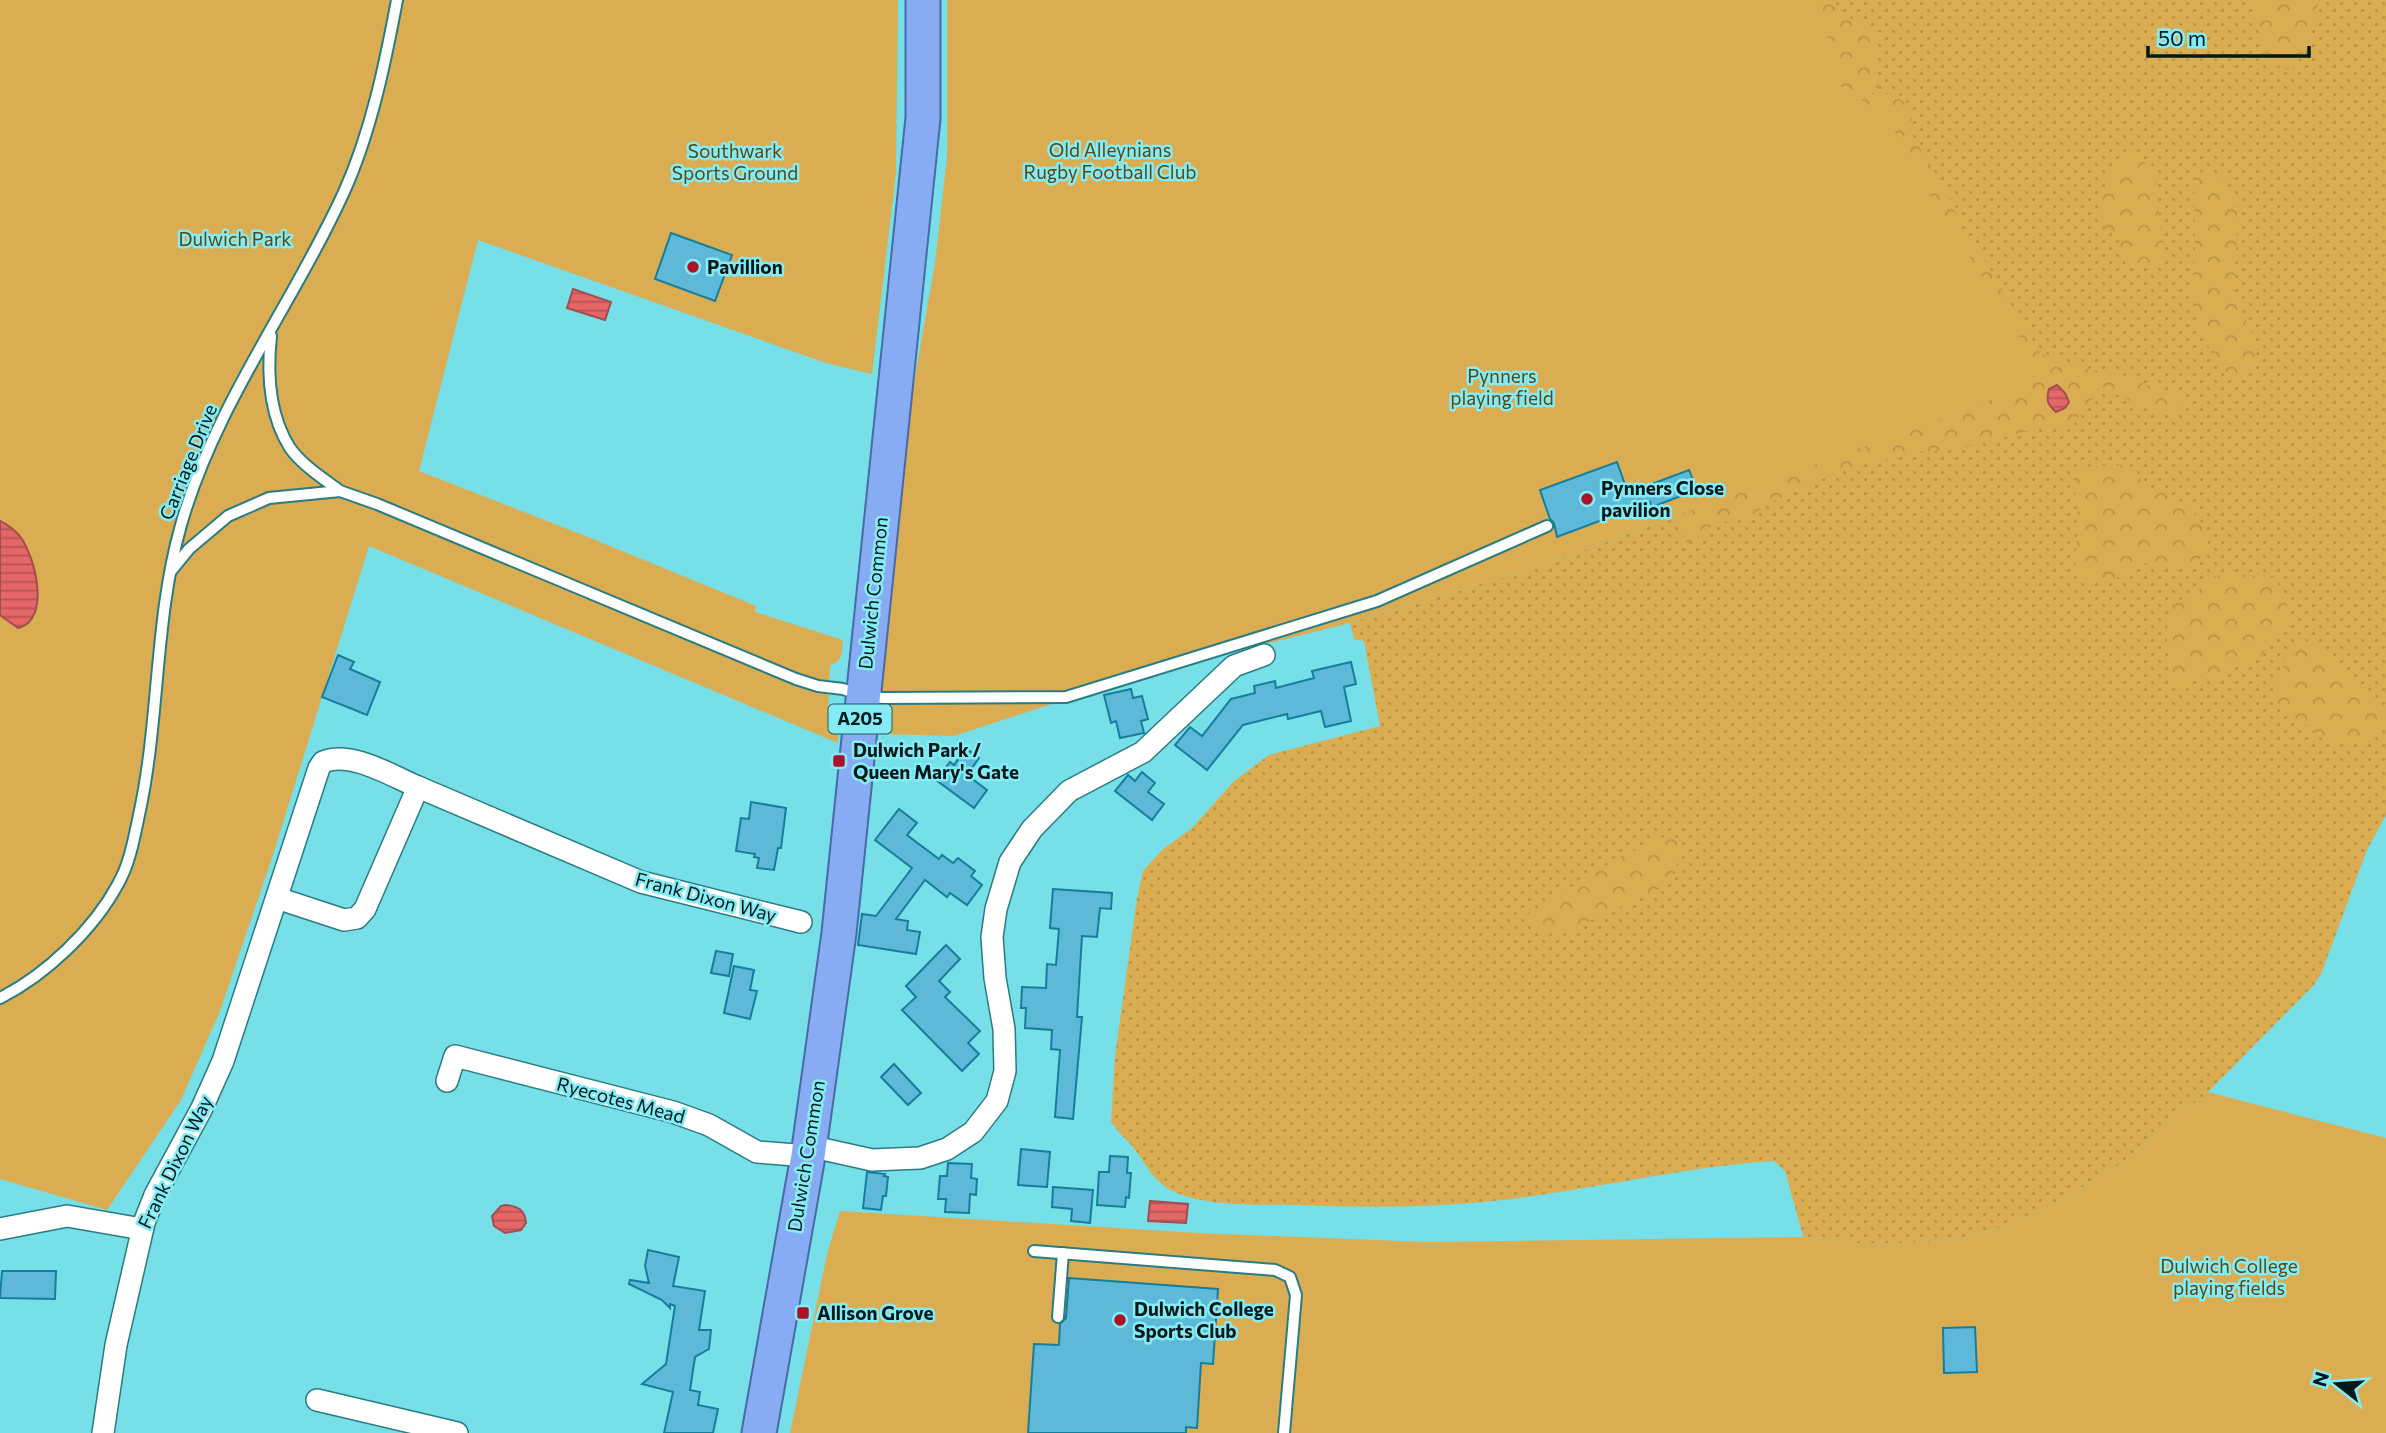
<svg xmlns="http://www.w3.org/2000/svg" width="2386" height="1433" font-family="Commissioner,sans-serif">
	<defs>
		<pattern id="grass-dots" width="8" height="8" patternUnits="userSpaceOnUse" patternTransform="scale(1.75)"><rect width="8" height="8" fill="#dbad52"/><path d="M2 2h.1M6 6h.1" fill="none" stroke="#ba9447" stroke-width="1.8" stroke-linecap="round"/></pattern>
		<pattern id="forest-crowns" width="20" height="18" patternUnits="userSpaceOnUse" patternTransform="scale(1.75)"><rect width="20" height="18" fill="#dbad52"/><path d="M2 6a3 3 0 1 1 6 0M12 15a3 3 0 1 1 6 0" fill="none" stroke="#ba9447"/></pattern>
		<pattern id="water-rules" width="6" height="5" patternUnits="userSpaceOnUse" patternTransform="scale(1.75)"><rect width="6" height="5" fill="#e46666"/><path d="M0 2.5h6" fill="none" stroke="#b75353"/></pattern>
	</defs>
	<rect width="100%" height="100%" fill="#77dfe8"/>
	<!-- grass -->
	<path fill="url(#grass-dots)" d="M1810,0H2386V815L2367,850L2321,974L2314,985L2208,1092L2109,1173L2047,1207L2006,1226L1968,1237L1935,1242L1861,1244L1824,1238L1804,1239L1785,1171L1774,1161C1693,1166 1613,1185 1533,1196C1454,1208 1375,1208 1295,1205C1258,1204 1215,1207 1179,1194C1160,1187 1149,1171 1139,1155C1131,1143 1119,1134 1111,1122L1115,1056L1137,898L1143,871L1162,850L1192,828L1234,781L1269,755L1380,726L1364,641L1354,639L1350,623L1538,567L1847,453L1833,81Z"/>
	<!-- forest -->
	<g fill="url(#forest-crowns)">
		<path d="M1786,0H1834L1836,14L1882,33L1874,53L1879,86L1867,94H1896L1911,110L1913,137L1948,194L1964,234L1985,261L2041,354L2077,367L2115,374L2185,398L2174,414L2149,410L2102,387L2074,423L2043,427L1958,449L1917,452L1845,469L1775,500L1747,518L1717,523L1687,544L1677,524L1679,512Z"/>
		<path d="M2253,0H2319L2309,45L2290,71L2263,58Z"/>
		<path d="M2123,154L2139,155L2151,172L2158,187V217L2167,255L2153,269L2126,265L2118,237L2104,229L2101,201L2109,180Z"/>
		<path d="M2194,172L2221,173L2238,208L2234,296L2249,326L2257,353L2239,382L2216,364L2200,326L2191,291L2195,257Z"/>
		<path d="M2123,465L2151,488L2165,492L2190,508L2207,531L2208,543L2195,569L2157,568L2146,563L2102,585L2084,579L2075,563L2079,520L2074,484L2082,467Z"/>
		<path d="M2237,574L2274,578L2286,597L2288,622L2259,658L2231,668L2214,680L2200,676L2182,685L2173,681C2168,657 2162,625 2174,603L2189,597L2217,576Z"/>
		<path d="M2304,640L2323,649L2334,665L2372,692L2386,712L2382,732L2365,746L2319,737L2305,724L2286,714L2273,697L2285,661Z"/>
		<path d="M1673,833L1680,845L1674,882L1559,935L1531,930L1529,913L1622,856Z"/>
	</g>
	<!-- park -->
	<g fill="#dbad52">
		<path d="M0,0H898L896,173L872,374L826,363L478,240L419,471L588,537L756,606L755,612L843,640C842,652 843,661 830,665L828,712C841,719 838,730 838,743L369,546L272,858L220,1011L181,1100L107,1210L0,1179Z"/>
		<path d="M947,0H1810L1842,68L1833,81L1887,117L1933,201L1995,296L2012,327L2032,355L2035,366L2032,377L2018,390L1538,567L1350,623L1217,656L1070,698L954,736L880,734L887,587L909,411L935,263L947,157Z"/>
		<path d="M2208,1092L2386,1138V1433H790L827,1254L840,1211L1198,1233L1426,1242L1803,1237L1804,1239L1824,1238L1861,1244L1935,1242L1968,1237L2006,1226L2047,1207L2109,1173Z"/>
	</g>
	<!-- water -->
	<g fill="url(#water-rules)" stroke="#a04f4f" stroke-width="2">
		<path d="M573,289L611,302L605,320L567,308Z"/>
		<path d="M2057,385L2065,393L2069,402L2065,408L2056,412C2047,404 2046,400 2049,389Z"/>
		<path d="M0,521C6,524 13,529 18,534C35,553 52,620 18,628L0,615Z"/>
		<path d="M1150,1201L1188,1204L1186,1223L1148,1221Z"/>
		<path d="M506,1205C518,1206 525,1210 526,1223L521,1230L505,1233L494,1226L492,1216L501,1206Z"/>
	</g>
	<!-- building -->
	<g fill="#5eb9d8" stroke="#157e9b" stroke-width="2">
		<path d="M671,233L732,255L715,301L655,279Z"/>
		<path d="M1617,462L1628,493L1689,470L1697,490L1652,507L1650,502L1557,537L1554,523L1550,519L1540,490Z"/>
		<path d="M338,655L354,662L350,669L380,682L367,715L322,697Z"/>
		<path d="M1351,662L1356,684L1344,687L1351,721L1325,727L1321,711L1288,719L1287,714L1243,725L1207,770L1175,745L1190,727L1202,736L1231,699L1255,693L1254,686L1275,681L1276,688L1314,678L1312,671Z"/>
		<path d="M1131,689L1133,698L1142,696L1148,719L1141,721L1144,733L1120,738L1116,721L1111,723L1104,695Z"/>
		<path d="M966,748L979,758L967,775L987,790L974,808L936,780L950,762L954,765Z"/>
		<path d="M1142,772L1155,783L1148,792L1164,804L1152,820L1115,791L1128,775L1135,781Z"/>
		<path d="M751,802L786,808L781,848H778L774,870L757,868L759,858L754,857L755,854L736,851L741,818L749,819Z"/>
		<path d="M899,809L917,823L907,835L939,859L942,855L953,863L958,858L975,871L971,876L982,885L967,905L950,893L947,897L925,880L896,919L908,921L907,930L920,932L916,954L858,945L862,914L876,916L912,868L875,840Z"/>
		<path d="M1053,889L1112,893L1111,909L1100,908L1097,937L1082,936L1077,1017H1082L1073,1119L1055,1117L1060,1050L1051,1049L1052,1030L1025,1028L1026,1008H1021L1022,987L1046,988L1047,964L1056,965L1059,929L1050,928Z"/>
		<path d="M946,945L960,959L939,981L950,992L945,997L980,1031L968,1043L979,1054L962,1071L902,1010L916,997L906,986Z"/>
		<path d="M716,951L733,954L729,976L711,973Z"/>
		<path d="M734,966L754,970L750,990L757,991L750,1019L724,1013Z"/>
		<path d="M894,1064L921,1093L908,1105L881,1077Z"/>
		<path d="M1021,1149L1050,1152L1047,1187L1018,1185Z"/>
		<path d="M1110,1156L1128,1157L1127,1173H1131L1129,1198L1126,1197L1125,1207L1097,1205L1099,1172H1109Z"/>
		<path d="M948,1163L972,1164L971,1178L977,1179L976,1195L970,1194L969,1213L945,1212L946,1199H938L940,1176H947Z"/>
		<path d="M867,1172L885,1174L884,1176L888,1177L886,1196H883L881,1210L863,1208Z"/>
		<path d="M1053,1187L1093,1190L1090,1223L1071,1221L1072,1209L1052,1207Z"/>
		<path d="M648,1250L679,1257L673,1286L705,1291L699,1330H711L709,1349L695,1357L690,1390L700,1392L698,1405L718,1409L713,1433H664L673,1392L642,1384L666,1364L675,1306L670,1304V1308L662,1300L629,1284L630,1280L649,1283L645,1266Z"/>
		<path d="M2,1271H56L55,1299L0,1298Z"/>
		<path d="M1069,1278L1218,1289L1213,1364L1201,1363L1197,1428L1186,1427V1433H1028L1034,1344L1059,1345L1060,1324L1066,1318Z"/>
		<path d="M1975,1327L1977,1372L1944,1373L1943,1328Z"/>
	</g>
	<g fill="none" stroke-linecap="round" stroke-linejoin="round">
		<defs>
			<g id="service">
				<path d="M271,336C267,373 269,415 290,448C302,465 324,479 340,491"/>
				<path d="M171,571L189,549L228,516L269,498L340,491L377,504L796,679L818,686L843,689L863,696L883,698L1066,697L1377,601L1547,526"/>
				<path d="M0,998C46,975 94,929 118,884C130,863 134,838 139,815C160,719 154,620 181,525C215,405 293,304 344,192C371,132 385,64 397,0"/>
				<path d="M1034,1251L1275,1270L1290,1277L1296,1295L1284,1433"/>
				<path d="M1058,1317L1063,1253"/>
			</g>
			<g id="minor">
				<path d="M418,787L641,882L801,922"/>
				<path d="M447,1081L455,1056L673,1112L709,1125L757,1152L808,1156"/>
				<path d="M809,1146L872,1160L920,1158L947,1149L973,1132L997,1101L1005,1071L1004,1029L995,978L992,937L996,909L1010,862L1032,829L1069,791L1143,752L1234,666L1264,655"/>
				<path d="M0,1229L67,1216L142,1229"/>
				<path d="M317,1400L457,1433"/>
				<path d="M103,1433L116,1345L144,1223L155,1195L202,1108L223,1061L319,768L323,762C350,750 392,776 418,787L365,909L357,918L344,920L277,898"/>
			</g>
			<path id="trunk" d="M759,1433L808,1156L839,933L923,118V0"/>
		</defs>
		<!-- service casing -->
		<use href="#service" stroke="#2a7c83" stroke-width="14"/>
		<!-- minor casing -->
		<use href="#minor" stroke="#2a7c83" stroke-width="24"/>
		<!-- trunk casing -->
		<use href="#trunk" stroke="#466ba5" stroke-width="37"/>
		<!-- service -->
		<use href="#service" stroke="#fff" stroke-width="10"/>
		<!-- minor -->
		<use href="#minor" stroke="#fff" stroke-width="21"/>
		<!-- trunk -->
		<use href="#trunk" stroke="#88acf3" stroke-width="33"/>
	</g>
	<!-- markers -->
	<g fill="#a91227" stroke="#84ecf5" stroke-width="2.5">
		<circle cx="693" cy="267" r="7"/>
		<circle cx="1587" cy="499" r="7"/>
		<rect x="832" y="754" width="14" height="14" rx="3.5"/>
		<rect x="796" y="1306" width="14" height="14" rx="3.5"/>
		<circle cx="1120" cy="1320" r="7"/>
	</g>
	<g text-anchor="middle" stroke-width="5" stroke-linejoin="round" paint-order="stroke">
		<!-- shield labels -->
		<rect fill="#84ecf5" stroke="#29585c" stroke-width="2" x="828.5" y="704.5" width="63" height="29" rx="5"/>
		<g font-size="18" font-weight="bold" fill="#02181a">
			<text x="860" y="725">A205</text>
		</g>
		<!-- park labels -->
		<g font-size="19" fill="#5d4510" stroke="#84ecf5">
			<text x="1110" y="157">Old Alleynians<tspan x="1110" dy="22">Rugby Football Club</tspan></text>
			<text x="735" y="158">Southwark<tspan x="735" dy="22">Sports Ground</tspan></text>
			<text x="235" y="246">Dulwich Park</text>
			<text x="1502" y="383">Pynners<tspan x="1502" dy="22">playing field</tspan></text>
			<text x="2229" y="1273">Dulwich College<tspan x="2229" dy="22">playing fields</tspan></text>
		</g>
		<!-- poi labels -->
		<g font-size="19" font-weight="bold" fill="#02181a" stroke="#84ecf5" text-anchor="start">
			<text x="707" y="274">Pavillion</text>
			<text x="1601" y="495">Pynners Close<tspan x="1601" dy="22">pavilion</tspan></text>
			<text x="853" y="757">Dulwich Park /<tspan x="853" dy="22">Queen Mary's Gate</tspan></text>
			<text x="1134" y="1316">Dulwich College<tspan x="1134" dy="22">Sports Club</tspan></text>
			<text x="817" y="1320">Allison Grove</text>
		</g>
		<!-- street labels -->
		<g font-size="19" fill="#02181a" stroke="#84ecf5">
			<text transform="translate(188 462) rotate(-68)" y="7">Carriage Drive</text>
			<text transform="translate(873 593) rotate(-84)" y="7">Dulwich Common</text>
			<text transform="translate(706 897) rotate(15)" y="7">Frank Dixon Way</text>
			<text transform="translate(621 1100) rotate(15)" y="7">Ryecotes Mead</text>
			<text transform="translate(806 1156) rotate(-81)" y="7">Dulwich Common</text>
			<text transform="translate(175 1162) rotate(-64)" y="7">Frank Dixon Way</text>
		</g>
	</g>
	<!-- north arrow -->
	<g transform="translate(2337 1384) rotate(287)" stroke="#84ecf5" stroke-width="5" paint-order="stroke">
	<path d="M0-5L12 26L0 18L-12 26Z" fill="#02181a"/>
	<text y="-10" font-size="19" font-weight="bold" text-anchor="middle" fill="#02181a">N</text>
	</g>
	<!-- scale -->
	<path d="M2148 46v10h161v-10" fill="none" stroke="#02181a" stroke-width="3.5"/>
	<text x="2158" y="46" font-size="21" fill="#02181a" stroke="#84ecf5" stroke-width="5" paint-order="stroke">50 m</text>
</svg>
